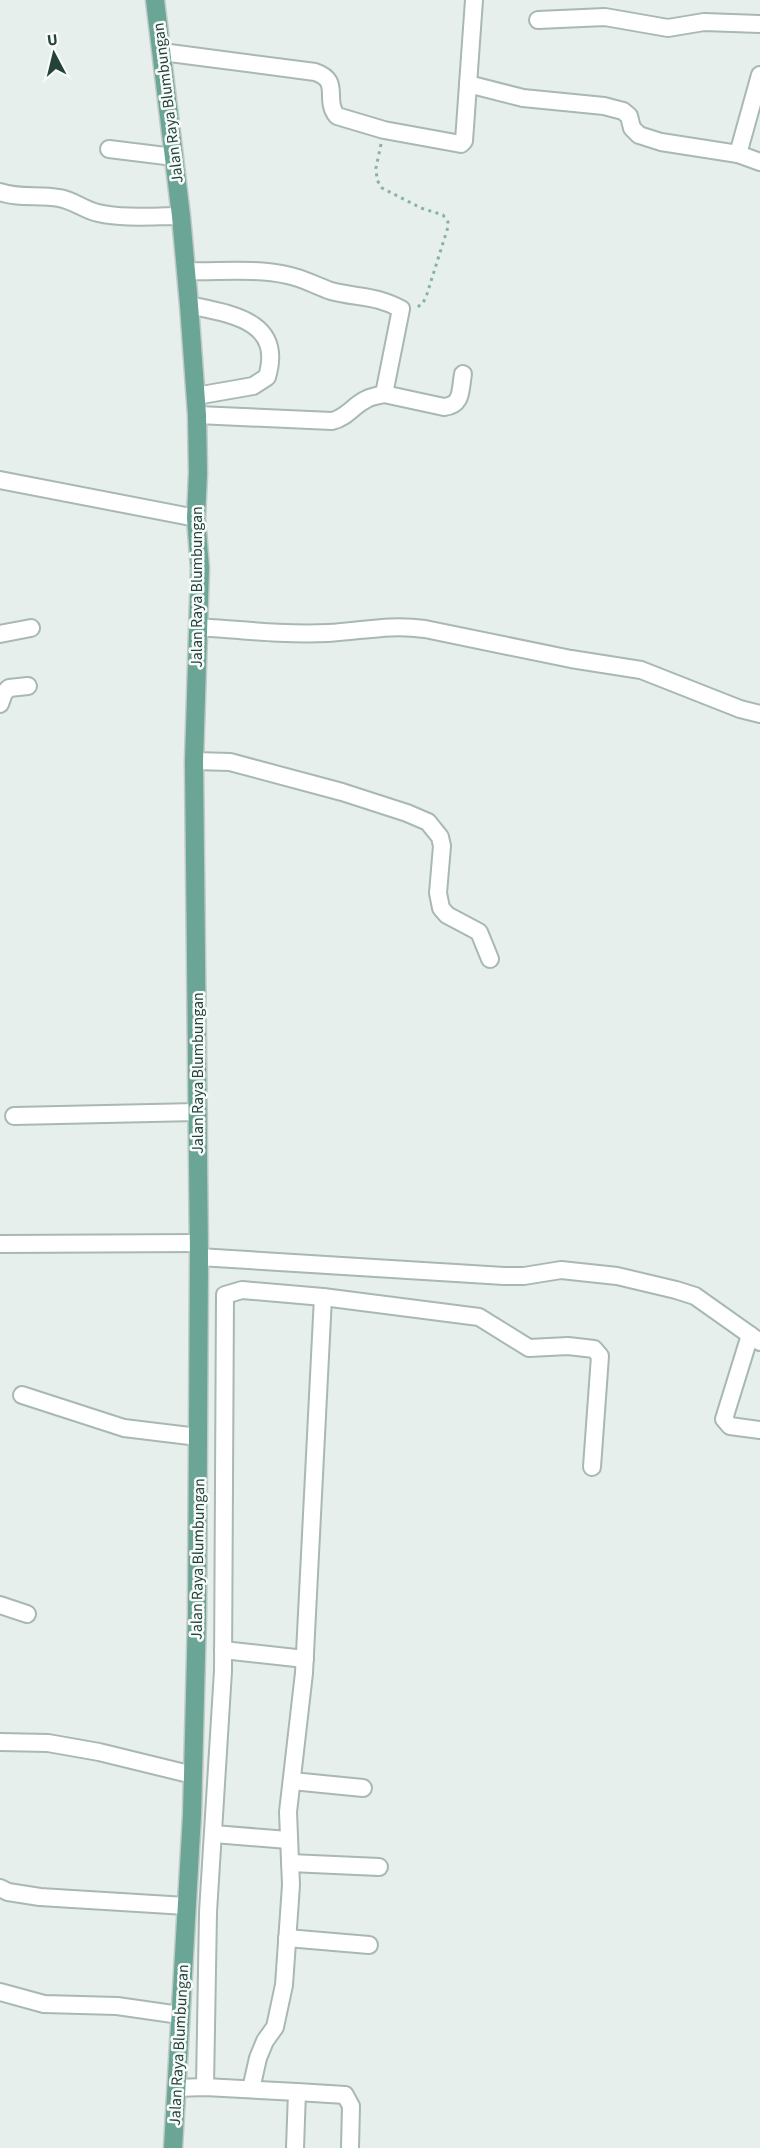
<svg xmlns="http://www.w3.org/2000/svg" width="760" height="2148" font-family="'Source Sans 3',sans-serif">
	<rect width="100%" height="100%" fill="#e6efeb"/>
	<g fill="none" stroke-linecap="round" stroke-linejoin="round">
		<defs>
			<g id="minor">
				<path d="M538,20L605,17L668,28L704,22L760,24"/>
				<path d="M162,52L315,72C342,81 323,99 337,116L384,130L461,144L464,141L474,0"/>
				<path d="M468,84L523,98L604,106L623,111L629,116L632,128L639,135L661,142L738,154L760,75"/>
				<path d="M109,149L174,157"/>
				<path d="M738,154L760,162"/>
				<path d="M0,192C19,199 40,194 59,198C73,200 84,210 98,213C125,219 153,216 181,216"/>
				<path d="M186,271C219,272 255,268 287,275C303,278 316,286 331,291C357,298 376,295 401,309L384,394C377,396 371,396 365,400C353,406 346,418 332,421L197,415"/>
				<path d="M189,305C230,314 284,320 267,377L253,386L196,396"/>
				<path d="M384,394L444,407C463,405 460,390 463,374"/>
				<path d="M0,480L196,518"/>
				<path d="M198,627C242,630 285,635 328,633C363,631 389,624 425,629L571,659L641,670L740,709L760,714"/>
				<path d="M0,634L31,628"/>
				<path d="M0,704L4,693L9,688L28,686"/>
				<path d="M194,761L230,762L342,792L407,813L428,822L440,837L442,846L438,893L441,908L447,915L479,932L490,959"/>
				<path d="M14,1116L197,1112"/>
				<path d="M0,1244L198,1243"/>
				<path d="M199,1257L504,1276H524L561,1270L617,1276L676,1290L695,1296L760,1342"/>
				<path d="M750,1335L724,1419L730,1426L760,1430"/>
				<path d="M22,1395L124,1428L198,1437"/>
				<path d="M0,1605L27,1614"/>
				<path d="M223,1650L305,1659"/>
				<path d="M0,1742L48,1743L99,1752L193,1775"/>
				<path d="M292,1781L363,1788"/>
				<path d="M214,1834L288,1840"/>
				<path d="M290,1863L379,1867"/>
				<path d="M0,1888L8,1892L40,1897L186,1906"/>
				<path d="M287,1938L369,1945"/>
				<path d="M0,1992L44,2004L117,2006L180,2015"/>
				<path d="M205,2087L208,1912L223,1671L225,1295L242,1290L323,1297L479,1317L529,1348L568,1346L594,1349L600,1356L592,1467"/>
				<path d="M176,2088L205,2087L297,2092L295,2148"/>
				<path d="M251,2089L258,2058L265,2041L275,2027L284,1985L291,1885L288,1812L304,1673L323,1297"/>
				<path d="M297,2092L345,2095L351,2106L350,2148"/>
			</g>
			<path id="major" d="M155,0L181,216L189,305L197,415L198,473L196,518L200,568L194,761L199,1257L197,1616L192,1815L173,2148"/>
		</defs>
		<!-- minor casing -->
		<use href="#minor" stroke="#a8b8b2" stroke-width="20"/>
		<!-- major casing -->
		<use href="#major" stroke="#c2cac8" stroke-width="21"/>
		<!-- path -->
		<path stroke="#86b3a5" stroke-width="3" stroke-dasharray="3 4.5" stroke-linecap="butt" d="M381,144L376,168L377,180L382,188L421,208L443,215L448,222V227L427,294L423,303L415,309"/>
		<!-- minor -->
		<use href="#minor" stroke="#fff" stroke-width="16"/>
		<!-- major -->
		<use href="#major" stroke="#6aa596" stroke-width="18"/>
	</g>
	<g text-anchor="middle" stroke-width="5" stroke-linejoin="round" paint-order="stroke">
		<!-- street labels -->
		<g font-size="16" fill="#24423a" stroke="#f7fbf9">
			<text transform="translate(167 103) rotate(-97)" y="6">Jalan Raya Blumbungan</text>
			<text transform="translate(196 587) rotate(-90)" y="6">Jalan Raya Blumbungan</text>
			<text transform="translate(197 1073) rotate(-90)" y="6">Jalan Raya Blumbungan</text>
			<text transform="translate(197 1559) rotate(-89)" y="6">Jalan Raya Blumbungan</text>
			<text transform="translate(178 2045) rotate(-87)" y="6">Jalan Raya Blumbungan</text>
		</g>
	</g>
	<!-- north arrow -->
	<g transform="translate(54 54) rotate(353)" stroke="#f7fbf9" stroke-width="4.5" paint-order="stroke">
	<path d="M0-4.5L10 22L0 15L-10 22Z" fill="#24423a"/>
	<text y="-9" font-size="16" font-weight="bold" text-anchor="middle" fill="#24423a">U</text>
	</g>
</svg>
